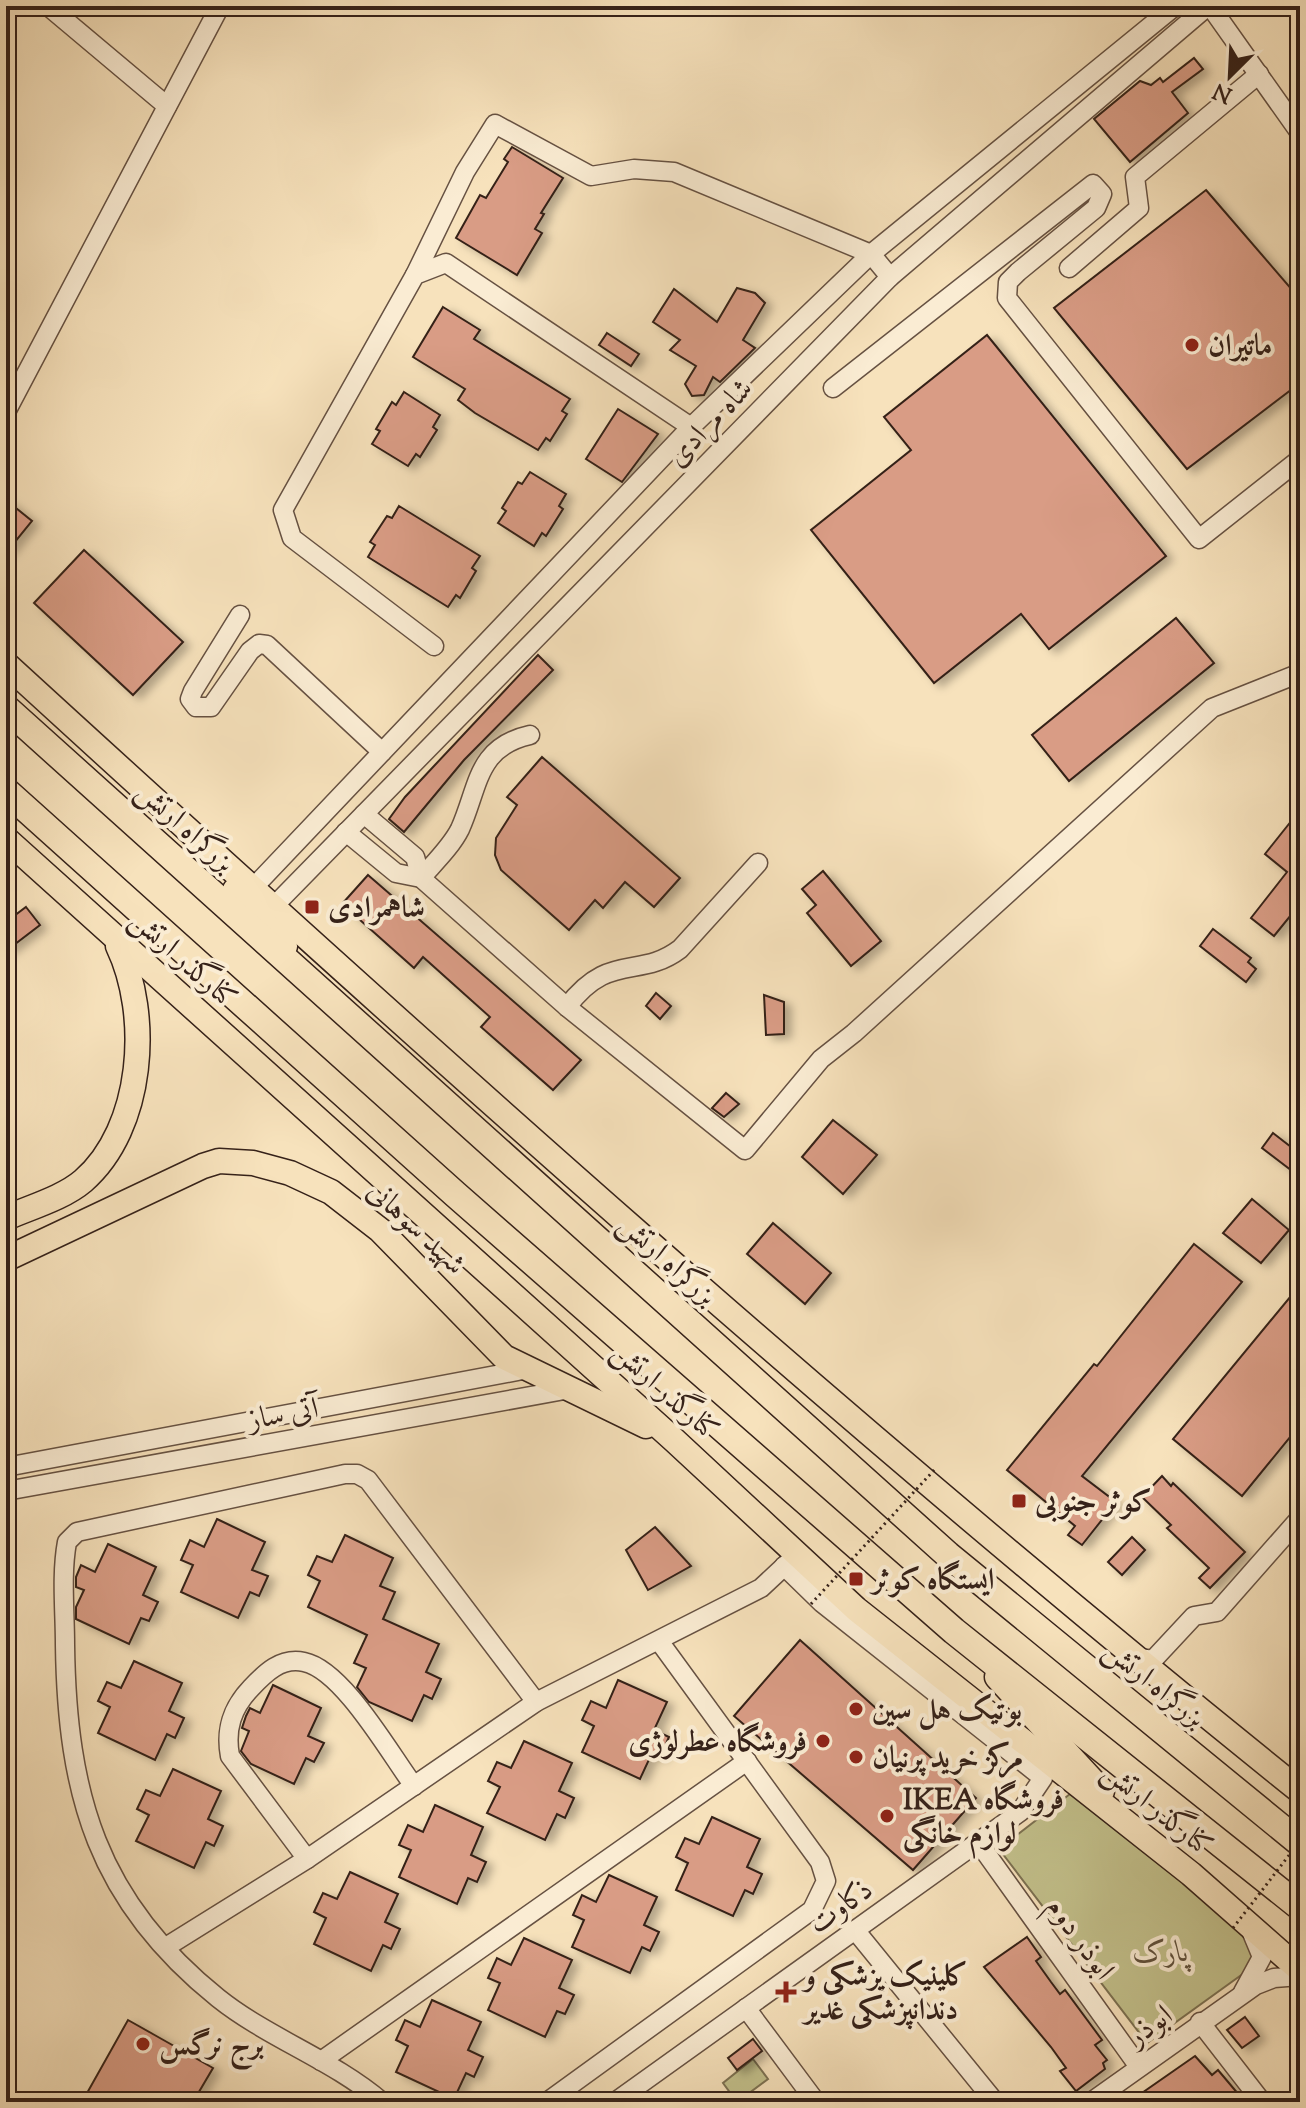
<svg xmlns="http://www.w3.org/2000/svg" width="1306" height="2108" font-family="'Sorts Mill Goudy',Amiri,serif">
	<defs>
		<filter id="shadow"><feDropShadow dx="7" dy="4" stdDeviation="4" flood-color="#0004"/></filter>
	</defs>
	<rect width="100%" height="100%" fill="#f7e2bc"/>
	<filter id="stains"><feTurbulence type="fractalNoise" baseFrequency=".0025" numOctaves="4"/><feColorMatrix values="0 0 0 0 .2 0 0 0 0 .09 0 0 0 0 .02 0 0 0 .5 -.17"/></filter>
	<radialGradient id="worn" r=".72"><stop offset=".6" stop-color="#630" stop-opacity="0"/><stop offset="1" stop-color="#630" stop-opacity=".3"/></radialGradient>
	<!-- green -->
	<g fill="#c3c18c" stroke="#7c7152" stroke-width="2">
		<path d="M1070,1794L1245,1932L1253,1952L1251,1968L1147,2043L999,1849Z"/>
		<path d="M753,2059L768,2079L737,2102L723,2083Z"/>
	</g>
	<!-- building -->
	<g fill="#d99c85" stroke="#352119" stroke-width="2" filter="url(#shadow)">
		<path d="M1194,58L1203,69L1172,92L1188,113L1130,162L1094,119L1140,81L1151,85L1160,78L1163,82Z"/>
		<path d="M512,147L563,178L541,213L544,214L535,229L542,233L517,275L456,238L480,195L486,198L508,162L504,159Z"/>
		<path d="M1206,190L1300,299V383L1187,469L1054,308Z"/>
		<path d="M737,288L755,293L765,303L743,340L755,348L720,382L713,377L704,395L692,396L685,384L696,366L670,350L680,340L653,322L674,289L717,322Z"/>
		<path d="M443,307L480,330L474,339L570,399L562,411L567,414L550,441L546,438L538,450L475,413L458,400L465,389L413,357Z"/>
		<path d="M607,333L639,354L631,366L599,345Z"/>
		<path d="M987,335L1166,556L1049,649L1021,614L934,683L811,530L911,450L884,417Z"/>
		<path d="M404,392L440,415L433,427L437,430L420,457L416,454L408,466L372,444L380,431L376,429L392,402L396,405Z"/>
		<path d="M618,409L658,434L622,482L586,459Z"/>
		<path d="M530,472L566,494L559,506L563,509L546,536L542,533L534,546L498,523L506,511L502,508L518,482L522,484Z"/>
		<path d="M6,500L32,521L6,553Z"/>
		<path d="M399,506L480,556L472,568L476,571L460,598L456,595L448,607L368,557L375,545L370,542L387,516L392,518Z"/>
		<path d="M84,550L183,642L133,695L34,603Z"/>
		<path d="M1176,618L1214,663L1069,781L1032,735Z"/>
		<path d="M538,655L553,670L464,760L404,832L389,819L405,797Z"/>
		<path d="M542,757L680,878L654,907L625,882L603,908L595,900L569,930L501,870L495,855L496,838L517,805L507,797Z"/>
		<path d="M1300,810V904L1274,936L1251,918L1287,872L1265,854Z"/>
		<path d="M823,871L881,941L851,966L807,913L816,905L802,889Z"/>
		<path d="M368,875L581,1060L553,1090L481,1027L490,1017L423,957L414,968L342,904Z"/>
		<path d="M26,907L40,925L6,951V922Z"/>
		<path d="M1213,929L1251,958L1248,962L1256,969L1246,982L1200,946Z"/>
		<path d="M656,993L671,1006L660,1019L646,1006Z"/>
		<path d="M764,995L784,1002V1034L766,1035Z"/>
		<path d="M726,1093L739,1104L724,1117L712,1108Z"/>
		<path d="M833,1120L877,1155L843,1194L802,1157Z"/>
		<path d="M1273,1133L1300,1154V1177L1262,1148Z"/>
		<path d="M1252,1199L1289,1230L1261,1263L1223,1233Z"/>
		<path d="M773,1223L831,1273L805,1304L747,1254Z"/>
		<path d="M1194,1244L1242,1282L1082,1476L1116,1502L1082,1545L1068,1535L1075,1526L1007,1470L1094,1364L1097,1366Z"/>
		<path d="M1300,1285V1425L1242,1496L1173,1439Z"/>
		<path d="M1162,1476L1171,1486L1173,1483L1245,1552L1210,1588L1199,1578L1209,1568L1167,1528L1171,1525L1142,1497Z"/>
		<path d="M217,1519L265,1542L252,1570L268,1576L259,1596L250,1592L238,1618L181,1592L193,1565L181,1560L190,1540L204,1547Z"/>
		<path d="M655,1527L691,1566L648,1590L626,1550Z"/>
		<path d="M345,1535L393,1558L380,1586L395,1592L383,1619L439,1644L426,1672L441,1679L432,1699L424,1695L412,1721L369,1702L357,1687L366,1668L354,1663L367,1635L308,1607L320,1581L308,1575L317,1556L332,1562Z"/>
		<path d="M1132,1537L1145,1550L1122,1575L1108,1562Z"/>
		<path d="M108,1544L156,1567L143,1595L158,1602L149,1621L141,1618L129,1644L76,1619V1607L84,1590L76,1587V1577L81,1565L95,1572Z"/>
		<path d="M800,1640L976,1798L913,1870L734,1716Z"/>
		<path d="M134,1661L182,1683L169,1711L184,1718L175,1738L167,1734L155,1760L98,1733L110,1707L98,1701L107,1682L121,1688Z"/>
		<path d="M618,1680L667,1702L654,1730L669,1737L660,1757L652,1753L640,1779L582,1752L594,1726L582,1720L591,1701L606,1708Z"/>
		<path d="M273,1685L321,1708L308,1736L324,1743L314,1762L306,1758L294,1784L251,1764L241,1751L249,1731L242,1728L246,1716L250,1708L260,1713Z"/>
		<path d="M524,1741L572,1763L559,1791L574,1798L565,1818L557,1814L545,1840L487,1813L500,1787L488,1781L497,1762L511,1768Z"/>
		<path d="M173,1769L221,1791L208,1819L223,1826L214,1846L206,1842L194,1868L136,1841L149,1815L137,1809L146,1790L160,1796Z"/>
		<path d="M435,1805L483,1827L471,1855L486,1862L477,1882L468,1878L457,1904L399,1877L411,1850L399,1845L408,1825L423,1832Z"/>
		<path d="M712,1817L760,1839L747,1867L762,1874L753,1894L745,1890L733,1916L676,1890L688,1863L676,1857L685,1838L699,1844Z"/>
		<path d="M350,1872L398,1894L385,1922L400,1929L391,1949L383,1945L371,1971L314,1944L326,1918L314,1912L323,1893L337,1899Z"/>
		<path d="M609,1875L657,1897L644,1925L659,1932L650,1951L642,1947L630,1973L572,1947L584,1920L573,1915L582,1895L596,1902Z"/>
		<path d="M1027,1937L1041,1957L1036,1961L1051,1982L1060,1994L1065,1990L1102,2040L1095,2045L1107,2060L1103,2063L1105,2069L1076,2091L1060,2071L1066,2068L1051,2047L984,1967Z"/>
		<path d="M524,1938L572,1960L559,1988L574,1995L565,2014L557,2011L545,2037L488,2010L500,1983L488,1978L497,1958L511,1965Z"/>
		<path d="M432,2000L481,2022L468,2050L483,2057L474,2077L466,2073L454,2099L396,2072L408,2046L396,2040L405,2020L420,2027Z"/>
		<path d="M1245,2017L1259,2036L1242,2048L1227,2030Z"/>
		<path d="M128,2020L213,2068L193,2102H82Z"/>
		<path d="M753,2039L762,2051L737,2070L728,2058Z"/>
		<path d="M1195,2056L1212,2075L1218,2070L1245,2102H1129Z"/>
	</g>
	<g fill="none" stroke-linecap="round" stroke-linejoin="round">
		<defs>
			<g id="minor">
				<path d="M48,6L167,106"/>
				<path d="M1210,6L1300,133"/>
				<path d="M1069,268L1139,208L1135,177L1259,74"/>
				<path d="M415,275L465,172L495,124L591,176L634,169L674,172L871,254L890,277"/>
				<path d="M833,388L1093,184L1102,194L1096,208L1018,272L1008,282L1007,298L1199,539L1300,459"/>
				<path d="M6,412L220,6"/>
				<path d="M240,615L193,691L190,699L196,707H211L250,651L259,644L267,645L382,752"/>
				<path d="M434,646L292,538L283,510L415,275L446,263L691,427"/>
				<path d="M364,814L415,857L421,878"/>
				<path d="M346,832L396,873L421,878L567,1007L745,1150L821,1059L854,1033L1212,708L1300,673"/>
				<path d="M421,878C434,863 451,847 460,829C479,787 476,747 530,735"/>
				<path d="M252,889L691,427L871,254L1175,6"/>
				<path d="M274,906L890,277L1208,6"/>
				<path d="M567,1007C609,951 639,980 680,949L758,863"/>
				<path d="M6,1467L528,1369"/>
				<path d="M6,1491L570,1389"/>
				<path d="M1133,1657L1153,1660L1194,1616L1217,1612L1300,1518"/>
				<path d="M978,1842L1139,2067"/>
				<path d="M307,1859L230,1756C225,1729 232,1708 251,1688C265,1673 281,1657 304,1662C343,1670 390,1754 414,1786"/>
				<path d="M855,1930L995,2102"/>
				<path d="M166,1947L307,1859L536,1702L761,1588L791,1560"/>
				<path d="M1243,1992L1262,1957L1252,1933"/>
				<path d="M746,2008L816,2102"/>
				<path d="M1200,2022L1262,2102"/>
				<path d="M321,2061L747,1761"/>
				<path d="M382,2102C333,2060 268,2038 218,1998C97,1901 67,1794 65,1645C65,1611 61,1575 67,1542L77,1532L345,1474H357L368,1480L536,1702"/>
				<path d="M547,2102L812,1910L826,1881L820,1862L659,1641"/>
				<path d="M615,2102L1020,1812L1043,1778L822,1603L784,1566"/>
				<path d="M1091,2102L1256,1985L1274,1978L1300,1976"/>
			</g>
			<g id="major">
				<path d="M6,664C428,1050 854,1433 1300,1791"/>
				<path d="M6,839L674,1440L856,1609L1191,1874L1300,1970"/>
				<path d="M235,890L285,946"/>
				<path d="M6,1218C31,1207 63,1198 83,1181C144,1128 151,1015 118,946"/>
				<path d="M6,1259L203,1166L219,1161L253,1163L290,1173L331,1192L380,1230L504,1357L646,1426"/>
				<path d="M997,1677L1102,1791"/>
			</g>
			<g id="highway">
				<path d="M6,708L948,1555L1300,1843"/>
				<path d="M6,791L455,1194L954,1631L1300,1907"/>
			</g>
		</defs>
		<!-- minor casing -->
		<use href="#minor" stroke="#665142" stroke-width="21"/>
		<!-- major casing -->
		<use href="#major" stroke="#352119" stroke-width="27"/>
		<!-- highway casing -->
		<use href="#highway" stroke="#352119" stroke-width="29"/>
		<!-- minor -->
		<use href="#minor" stroke="#faecd3" stroke-width="18"/>
		<!-- major -->
		<use href="#major" stroke="#f7e2bc" stroke-width="24"/>
		<!-- highway -->
		<use href="#highway" stroke="#f7e2bc" stroke-width="26"/>
		<!-- path-bridge -->
		<g stroke="#352119" stroke-width="3" stroke-dasharray="2 4" stroke-linecap="butt">
			<path d="M811,1604L936,1468"/>
			<path d="M1233,1928L1300,1841"/>
		</g>
	</g>
	<!-- markers -->
	<g fill="#8f2418" stroke="#faecd3" stroke-width="3">
		<circle cx="1192" cy="345" r="8"/>
		<rect x="304" y="899" width="16" height="16" rx="4"/>
		<rect x="1011" y="1493" width="16" height="16" rx="4"/>
		<rect x="848" y="1571" width="16" height="16" rx="4"/>
		<circle cx="856" cy="1709" r="8"/>
		<circle cx="823" cy="1741" r="8"/>
		<circle cx="856" cy="1757" r="8"/>
		<circle cx="887" cy="1816" r="8"/>
		<path d="M782 1980h8v8h8v8h-8v8h-8v-8h-8v-8h8z"/>
		<circle cx="143" cy="2044" r="8"/>
	</g>
	<g text-anchor="middle" stroke-width="8" stroke-linejoin="round" paint-order="stroke">
		<!-- poi labels -->
		<g font-size="30" font-weight="bold" fill="#352119" stroke="#faecd3" text-anchor="start">
			<text x="1208" y="355">ماتیران</text>
			<text x="328" y="917">شاهمرادی</text>
			<text x="1035" y="1511">کوثر جنوبی</text>
			<text x="872" y="1589">ایستگاه کوثر</text>
			<text x="872" y="1719">بوتیک هل سین</text>
			<text x="807" y="1751" text-anchor="end">فروشگاه عطرلوژی</text>
			<text x="872" y="1767">مرکز خرید پرنیان</text>
			<text x="903" y="1809">IKEA فروشگاه<tspan x="903" dy="34">لوازم خانگی</tspan></text>
			<text x="804" y="1985">کلینیک پزشکی و<tspan x="804" dy="34">دندانپزشکی غدیر</tspan></text>
			<text x="159" y="2054">برج نرگس</text>
		</g>
		<!-- street labels -->
		<g font-size="30" fill="#352119" stroke="#faecd3">
			<text transform="translate(709 422) rotate(-46)" y="10">شاه مرادی</text>
			<text transform="translate(186 826) rotate(42)" y="10">بزرگراه ارتش</text>
			<text transform="translate(184 958) rotate(42)" y="10">کنارگذر ارتش</text>
			<text transform="translate(417 1227) rotate(43)" y="10">شهید سوهانی</text>
			<text transform="translate(668 1259) rotate(42)" y="10">بزرگراه ارتش</text>
			<text transform="translate(666 1390) rotate(42)" y="10">کنارگذر ارتش</text>
			<text transform="translate(283 1413) rotate(-10)" y="10">آتی ساز</text>
			<text transform="translate(1155 1683) rotate(39)" y="10">بزرگراه ارتش</text>
			<text transform="translate(1158 1808) rotate(39)" y="10">کنارگذر ارتش</text>
			<text transform="translate(840 1906) rotate(-36)" y="10">ذکاوت</text>
			<text transform="translate(1081 1938) rotate(54)" y="10">ابوذر دوم</text>
			<text transform="translate(1149 2025) rotate(-36)" y="10">ابوذر</text>
		</g>
		<!-- park labels -->
		<g font-size="30" font-style="italic" fill="#60513c" stroke="#faecd3">
			<text x="1161" y="1961">پارک</text>
		</g>
	</g>
	<!-- margin -->
	<rect width="1306" height="2108" fill="none" stroke="#f7e2bc" stroke-width="32"/>
	<rect x="8" y="8" width="1290" height="2092" fill="none" stroke="#352119" stroke-width="4"/>
	<rect x="16" y="16" width="1274" height="2076" fill="none" stroke="#352119" stroke-width="2"/>
	<!-- north arrow -->
	<g transform="translate(1230 76) rotate(204)" stroke="#faecd3" stroke-width="6" paint-order="stroke">
	<path d="M0-6L14 30L0 20L-14 30Z" fill="#352119"/>
	<text y="-12" font-size="22" font-weight="bold" text-anchor="middle" fill="#352119">N</text>
	</g>
	<rect width="100%" height="100%" filter="url(#stains)"/>
	<rect width="100%" height="100%" fill="url(#worn)"/>
</svg>
